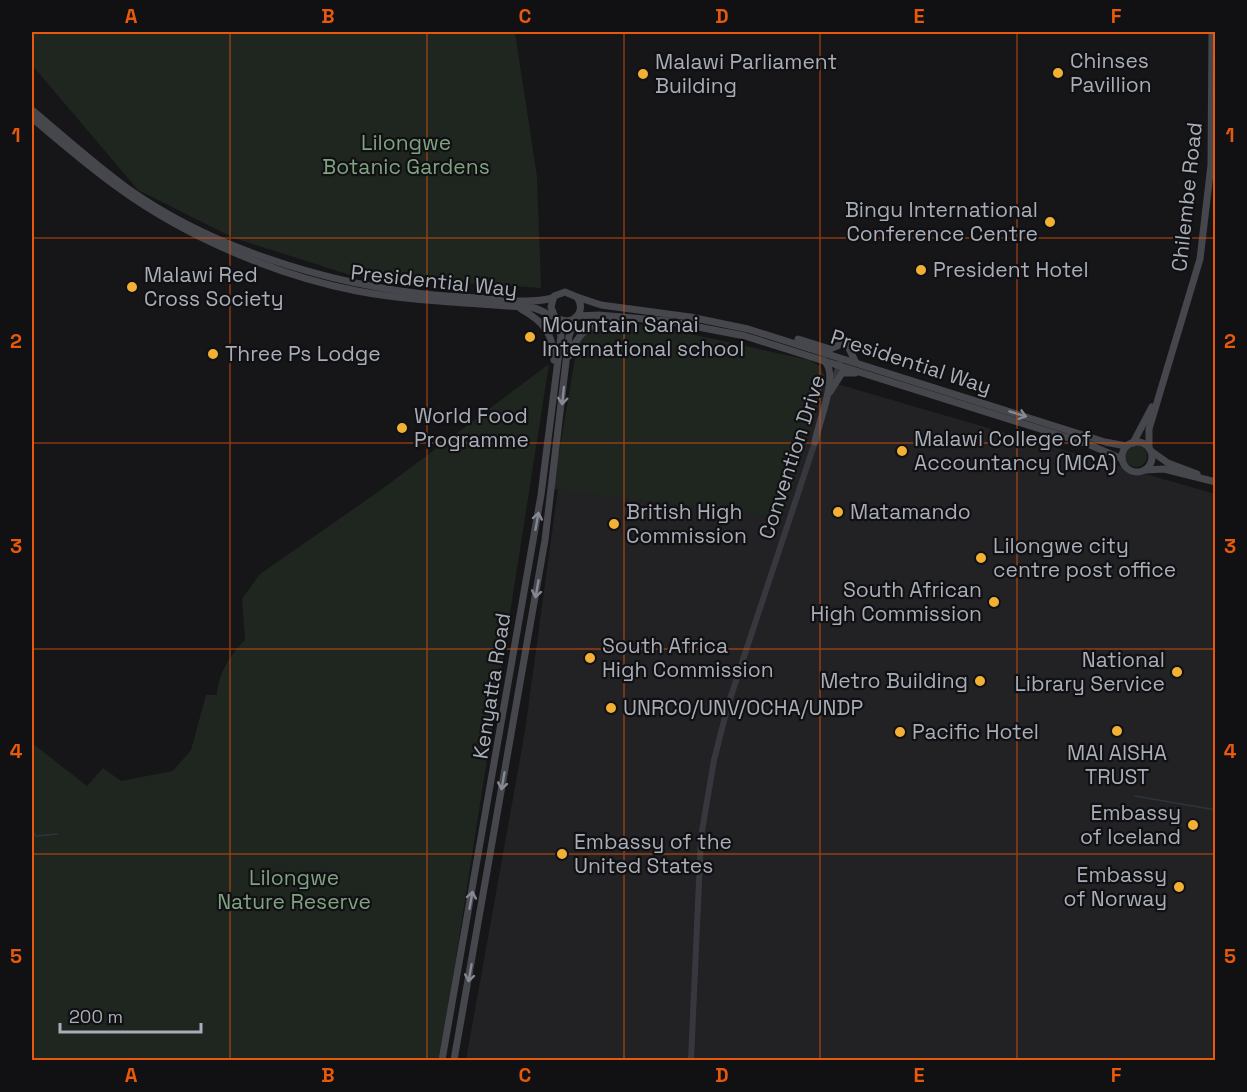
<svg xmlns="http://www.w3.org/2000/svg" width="1247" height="1092" font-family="'Space Grotesk',sans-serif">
	<rect width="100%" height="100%" fill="#161618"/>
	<!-- built -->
	<path fill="#222225" d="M580,326L827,381L1215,494V1060H466L525,731Z"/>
	<!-- green -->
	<g fill="#1e261f">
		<path d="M32,32H515L537,177L541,288L350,275L234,238L138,190L32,65Z"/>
		<path d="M581,322L650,325L809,360L820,366L825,377L783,518L553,489Z"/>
		<path d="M549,364L440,1060H32V743L87,786L103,768L121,781L173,771L191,750L206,695H217C218,674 230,655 245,640L242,599L260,574L378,492Z"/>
		<circle cx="1136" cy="456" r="11"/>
	</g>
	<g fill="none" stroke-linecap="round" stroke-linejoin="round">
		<!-- stream -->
		<g stroke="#2c353c" stroke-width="1.5">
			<path d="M1135,796L1216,810"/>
			<path d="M32,831L36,836L57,834"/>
		</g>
		<!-- tertiary -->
		<g stroke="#37383d" stroke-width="6">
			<path d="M832,387L840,362"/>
			<path d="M691,1060L701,837L714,760L728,705L816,439"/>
		</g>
		<!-- secondary -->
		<g stroke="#45474d" stroke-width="7">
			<path d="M32,110C63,136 94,164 127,188C220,254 350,291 462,297C491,298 525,305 553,298"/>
			<path d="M32,118C60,142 89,167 120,189C188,238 276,275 357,291C416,302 475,303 534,308C547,311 567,330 578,315C582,309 581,303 577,297L565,292L554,296L551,307L554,315"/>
			<path d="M577,297L601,305L690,317L748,329L1105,442L1126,446"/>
			<path d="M521,309C544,322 553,333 554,360"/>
			<path d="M577,316L599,315L667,321L745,336L1088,444L1122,459"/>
			<path d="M798,339L830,349L846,342L855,361"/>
			<path d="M569,356C577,334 589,325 611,317"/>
			<path d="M830,392L842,373H855"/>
			<circle cx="1137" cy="457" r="15"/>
			<path d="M815,442C818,422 841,372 823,360"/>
			<path d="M1133,443L1152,407"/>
			<path d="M1149,448V429L1200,259L1211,165L1212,32"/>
			<path d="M1151,451L1168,463L1197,474"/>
			<path d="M1145,470L1164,469L1216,482"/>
			<path d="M442,1060L541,495L561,336L555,317"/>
			<path d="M454,1060L545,540L569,336L575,318"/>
		</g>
	</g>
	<!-- one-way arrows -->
	<defs><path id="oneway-shaft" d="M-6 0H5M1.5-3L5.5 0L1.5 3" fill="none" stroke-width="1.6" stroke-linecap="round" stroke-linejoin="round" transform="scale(1.5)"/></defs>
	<g stroke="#858993">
		<use href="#oneway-shaft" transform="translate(563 396) rotate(96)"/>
		<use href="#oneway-shaft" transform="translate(1018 414) rotate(17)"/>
		<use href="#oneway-shaft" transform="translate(537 521) rotate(-80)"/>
		<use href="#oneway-shaft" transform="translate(537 589) rotate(100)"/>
		<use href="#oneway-shaft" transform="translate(503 781) rotate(100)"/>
		<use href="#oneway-shaft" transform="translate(471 900) rotate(-80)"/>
		<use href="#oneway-shaft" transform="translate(470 973) rotate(100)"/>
	</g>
	<!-- grid -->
	<path fill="none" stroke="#e8590c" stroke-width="1.5" stroke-opacity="0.55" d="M230,32V1060M427,32V1060M624,32V1060M820,32V1060M1017,32V1060M32,238H1216M32,443H1216M32,649H1216M32,854H1216"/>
	<!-- markers -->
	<g fill="#f2b134" stroke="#111113" stroke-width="2">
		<circle cx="1058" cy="73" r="6"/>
		<circle cx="643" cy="74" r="6"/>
		<circle cx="1050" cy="222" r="6"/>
		<circle cx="921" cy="270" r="6"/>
		<circle cx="132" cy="287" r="6"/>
		<circle cx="530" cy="337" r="6"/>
		<circle cx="213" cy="354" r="6"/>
		<circle cx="402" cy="428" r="6"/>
		<circle cx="902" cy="451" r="6"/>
		<circle cx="838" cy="512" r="6"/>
		<circle cx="614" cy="524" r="6"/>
		<circle cx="981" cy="558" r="6"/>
		<circle cx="994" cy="602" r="6"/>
		<circle cx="590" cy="658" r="6"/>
		<circle cx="1177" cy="672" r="6"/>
		<circle cx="980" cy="681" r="6"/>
		<circle cx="611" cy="708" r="6"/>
		<circle cx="1117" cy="731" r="6"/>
		<circle cx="900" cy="732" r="6"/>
		<circle cx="1193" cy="825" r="6"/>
		<circle cx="562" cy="854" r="6"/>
		<circle cx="1179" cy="887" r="6"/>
	</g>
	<g text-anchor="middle" stroke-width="4.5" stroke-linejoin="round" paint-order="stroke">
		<!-- poi labels -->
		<g font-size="21" fill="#a8adb8" stroke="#111113" text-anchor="start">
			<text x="1070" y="68">Chinses<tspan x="1070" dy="24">Pavillion</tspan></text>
			<text x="655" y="69">Malawi Parliament<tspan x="655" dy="24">Building</tspan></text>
			<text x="1038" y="217" text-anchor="end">Bingu International<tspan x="1038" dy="24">Conference Centre</tspan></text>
			<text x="933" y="277">President Hotel</text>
			<text x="144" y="282">Malawi Red<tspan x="144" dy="24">Cross Society</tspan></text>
			<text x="542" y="332">Mountain Sanai<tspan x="542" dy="24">International school</tspan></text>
			<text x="225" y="361">Three Ps Lodge</text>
			<text x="414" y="423">World Food<tspan x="414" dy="24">Programme</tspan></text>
			<text x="914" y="446">Malawi College of<tspan x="914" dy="24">Accountancy (MCA)</tspan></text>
			<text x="626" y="519">British High<tspan x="626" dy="24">Commission</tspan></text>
			<text x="850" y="519">Matamando</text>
			<text x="993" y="553">Lilongwe city<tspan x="993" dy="24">centre post office</tspan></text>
			<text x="982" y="597" text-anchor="end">South African<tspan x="982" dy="24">High Commission</tspan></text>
			<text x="602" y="653">South Africa<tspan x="602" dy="24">High Commission</tspan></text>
			<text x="1165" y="667" text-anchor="end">National<tspan x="1165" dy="24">Library Service</tspan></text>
			<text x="968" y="688" text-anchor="end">Metro Building</text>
			<text x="623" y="715">UNRCO/UNV/OCHA/UNDP</text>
			<text x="912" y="739">Pacific Hotel</text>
			<text x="1117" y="760" text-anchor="middle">MAI AISHA<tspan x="1117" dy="24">TRUST</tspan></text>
			<text x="1181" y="820" text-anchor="end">Embassy<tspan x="1181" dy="24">of Iceland</tspan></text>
			<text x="574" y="849">Embassy of the<tspan x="574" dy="24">United States</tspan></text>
			<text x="1167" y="882" text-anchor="end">Embassy<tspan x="1167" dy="24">of Norway</tspan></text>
		</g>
		<!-- park labels -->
		<g font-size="21" fill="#7fa381" stroke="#111113">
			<text x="406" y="150">Lilongwe<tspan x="406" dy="24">Botanic Gardens</tspan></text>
			<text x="294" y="885">Lilongwe<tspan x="294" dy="24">Nature Reserve</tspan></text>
		</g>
		<!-- street labels -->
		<g font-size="21" fill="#a8adb8" stroke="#111113">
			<text transform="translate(1187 197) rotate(-84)" y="7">Chilembe Road</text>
			<text transform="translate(434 281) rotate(6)" y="7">Presidential Way</text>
			<text transform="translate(911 362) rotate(18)" y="7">Presidential Way</text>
			<text transform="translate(792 457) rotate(-72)" y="7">Convention Drive</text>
			<text transform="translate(492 686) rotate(-81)" y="7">Kenyatta Road</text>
		</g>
	</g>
	<!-- border -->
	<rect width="1247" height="1092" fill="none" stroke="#111113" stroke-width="66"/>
	<!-- scale -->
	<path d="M60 1023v9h141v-9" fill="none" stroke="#a8adb8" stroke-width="3"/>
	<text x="69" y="1023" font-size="18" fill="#a8adb8" stroke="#111113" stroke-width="4.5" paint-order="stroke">200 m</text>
	<rect x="33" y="33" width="1181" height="1026" fill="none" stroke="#e8590c" stroke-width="2"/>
	<g font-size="20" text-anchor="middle" font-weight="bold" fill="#e8590c">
		<text x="131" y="23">A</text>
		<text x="328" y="23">B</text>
		<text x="525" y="23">C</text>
		<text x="722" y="23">D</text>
		<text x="919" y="23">E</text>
		<text x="1116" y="23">F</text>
		<text x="16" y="142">1</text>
		<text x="1230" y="142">1</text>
		<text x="16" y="348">2</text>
		<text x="1230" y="348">2</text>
		<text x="16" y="553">3</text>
		<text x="1230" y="553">3</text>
		<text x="16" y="758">4</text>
		<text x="1230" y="758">4</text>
		<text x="16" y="963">5</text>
		<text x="1230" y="963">5</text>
		<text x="131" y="1082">A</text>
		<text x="328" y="1082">B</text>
		<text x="525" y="1082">C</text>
		<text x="722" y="1082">D</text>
		<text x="919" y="1082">E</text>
		<text x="1116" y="1082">F</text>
	</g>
</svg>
